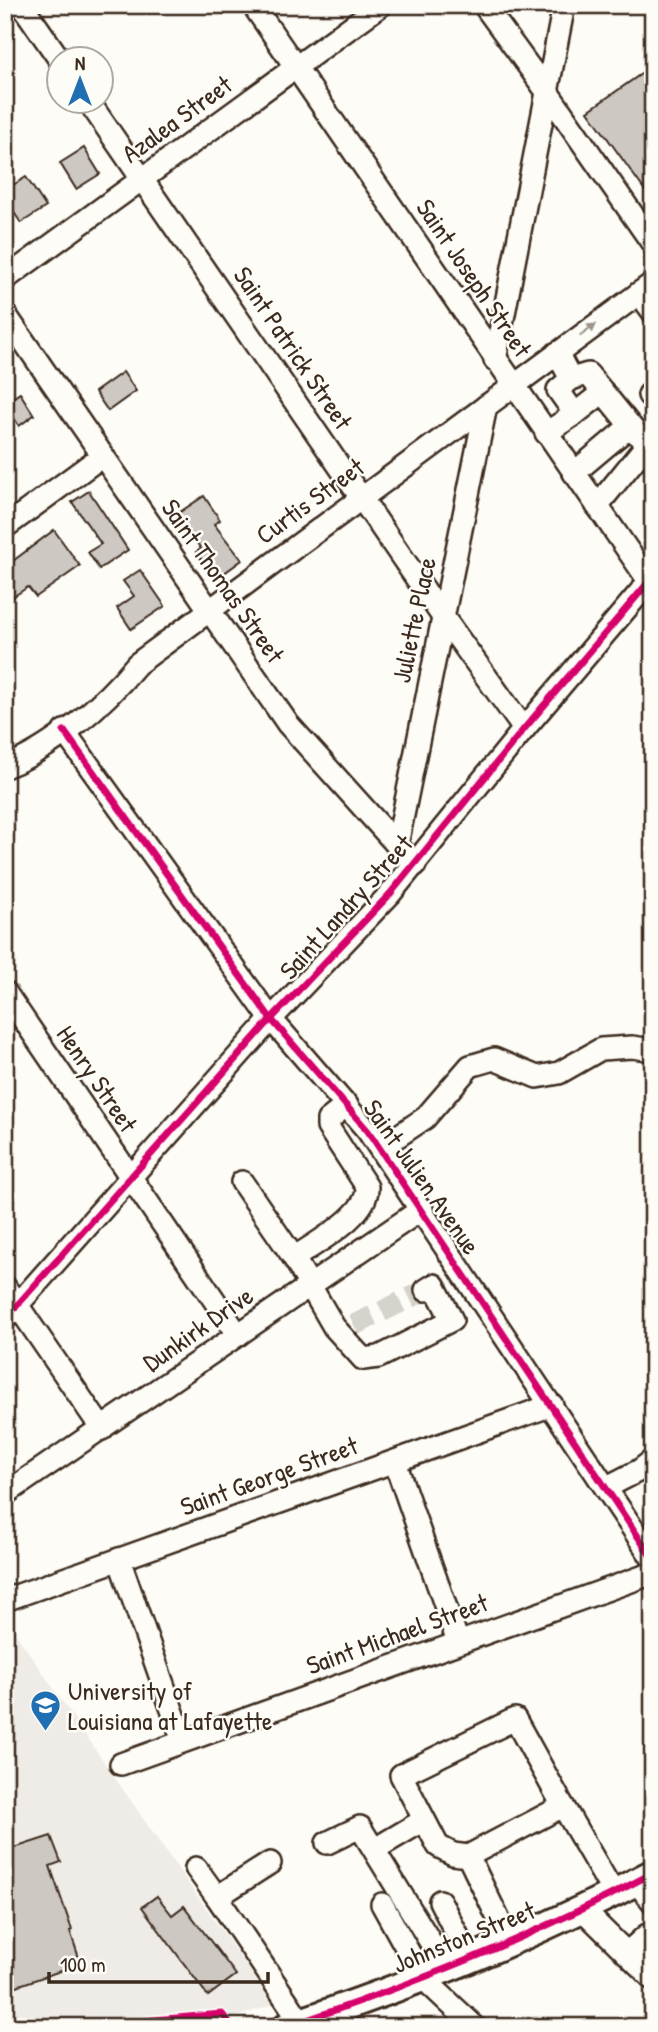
<svg xmlns="http://www.w3.org/2000/svg" width="658" height="2032" font-family="'Patrick Hand',sans-serif">
	<rect width="100%" height="100%" fill="#fdfcf7"/>
	<filter id="ink" filterUnits="userSpaceOnUse"><feTurbulence type="fractalNoise" baseFrequency=".0143" numOctaves="2"/><feDisplacementMap in="SourceGraphic" scale="14" xChannelSelector="R" yChannelSelector="G"/><feConvolveMatrix kernelMatrix="1 2 1 2 8 2 1 2 1" color-interpolation-filters="sRGB"/></filter>
	<g filter="url(#ink)">
		<!-- built -->
		<path fill="#efece7" d="M5,1618L164,1849L274,2004L206,2027H5Z"/>
		<!-- building -->
		<g fill="#cdc8c2" stroke="#3b2a1e" stroke-width="2">
			<path d="M644,72L653,85V202L588,111Z"/>
			<path d="M84,148L100,174L76,189L60,163Z"/>
			<path d="M26,177L46,207L21,223L5,199V190Z"/>
			<path d="M123,372L136,391L108,411L95,392Z"/>
			<path d="M20,393L34,415L19,426L5,403Z"/>
			<path d="M89,491L128,550L99,569L88,552L101,544L72,502Z"/>
			<path d="M204,496L220,520L214,524L242,560L216,579L196,552L201,549L177,514Z"/>
			<path d="M54,530L80,566L36,597L28,587L5,602V567Z"/>
			<path d="M140,570L165,606L131,629L117,608L134,596L123,581Z"/>
			<path d="M51,1836L61,1862L50,1866L72,1930L70,1931L81,1964L11,1988L5,1972V1851Z"/>
			<path d="M157,1896L172,1915L184,1906L236,1975L208,1996L142,1907Z"/>
		</g>
		<g fill="none" stroke-linecap="round" stroke-linejoin="round">
			<!-- minor-tunnel -->
			<path stroke="#d6d2cc" stroke-width="21" stroke-dasharray="21 10" stroke-linecap="butt" d="M354,1325L426,1290"/>
			<defs>
				<g id="minor">
					<path d="M22,5L60,60"/>
					<path d="M253,5L649,581"/>
					<path d="M484,5L548,93L653,244"/>
					<path d="M89,102L443,617L524,729"/>
					<path d="M5,279L381,5"/>
					<path d="M639,293L653,312"/>
					<path d="M5,314L288,724L415,865"/>
					<path d="M495,360L564,5"/>
					<path d="M571,379L588,374L603,392L575,414"/>
					<path d="M603,392L637,434"/>
					<path d="M653,393L649,395L653,399"/>
					<path d="M546,433L575,414L558,390L571,379L557,353"/>
					<path d="M574,473L630,426"/>
					<path d="M597,506L653,437"/>
					<path d="M5,527L102,456"/>
					<path d="M64,731L271,1019L368,1131L653,1559"/>
					<path d="M5,767C54,748 104,704 137,664L653,283"/>
					<path d="M397,845L486,406"/>
					<path d="M5,992L238,1335"/>
					<path d="M380,1148L425,1118L470,1066L494,1059L537,1077L559,1073L601,1049L632,1047L653,1050"/>
					<path d="M242,1182L294,1258L334,1327L363,1359L379,1357L452,1320L434,1285L426,1290"/>
					<path d="M294,1258C315,1243 369,1215 367,1187L328,1127V1120L347,1105"/>
					<path d="M5,1287L102,1429"/>
					<path d="M5,1319L271,1019L390,894L524,729L653,577"/>
					<path d="M395,1462L458,1642"/>
					<path d="M607,1487L640,1470L653,1460"/>
					<path d="M5,1494L422,1209"/>
					<path d="M119,1559L183,1741"/>
					<path d="M5,1600L552,1405"/>
					<path d="M121,1764L653,1573"/>
					<path d="M327,1843L360,1827L447,1969"/>
					<path d="M380,1846L424,1820"/>
					<path d="M468,1856L453,1854L438,1846L401,1775L515,1719L563,1806"/>
					<path d="M270,1863L217,1897L301,2022"/>
					<path d="M196,1868L217,1897"/>
					<path d="M636,1882L653,1902"/>
					<path d="M440,1901L470,1960"/>
					<path d="M382,1904L423,1978L475,2027"/>
					<path d="M583,1910L653,1979"/>
					<path d="M510,1943L468,1856L563,1806L614,1894"/>
					<path d="M627,1953L647,1935L653,1941"/>
					<path d="M332,2011L347,2027"/>
				</g>
				<path id="major" d="M286,2027C414,1984 533,1937 653,1873"/>
			</defs>
			<!-- minor casing -->
			<use href="#minor" stroke="#3b2a1e" stroke-width="26"/>
			<!-- major casing -->
			<use href="#major" stroke="#3b2a1e" stroke-width="32"/>
			<!-- minor -->
			<use href="#minor" stroke="#fdfcf7" stroke-width="21"/>
			<!-- major -->
			<use href="#major" stroke="#fdfcf7" stroke-width="26"/>
			<defs>
				<g id="cycleway">
					<path d="M64,731L271,1019L368,1131L653,1559"/>
					<path d="M5,1319L271,1019L390,894L524,729L653,577"/>
					<path d="M116,2027L143,2021L222,2014L232,2027"/>
					<path d="M286,2027C414,1984 533,1937 653,1873"/>
				</g>
			</defs>
			<!-- cycleway casing -->
			<use href="#cycleway" stroke="#fdfcf7" stroke-width="11"/>
			<!-- cycleway -->
			<use href="#cycleway" stroke="#d6006c" stroke-width="7"/>
		</g>
		<!-- one-way arrows -->
		<defs><path id="oneway-solid" d="M-6-.8H1V-3.2L6.5 0L1 3.2V.8H-6Z" transform="scale(1.75)"/></defs>
		<use fill="#9c938a" href="#oneway-solid" transform="translate(588 330) rotate(-36)"/>
	</g>
	<!-- icons -->
	<defs>
		<symbol id="university-pin" viewBox="-11 -11 22 30"><path d="M0 17L-7.5 6A9.5 9.5 0 1 1 7.5 6Z" fill="#1f6fb2" stroke="#fdfcf7"/><path d="M0-5L7-2L0 1L-7-2ZM-4 1L0 2.5L4 1V4Q0 6-4 4Z" fill="#fff"/></symbol>
	</defs>
	<g fill-rule="evenodd">
		<use href="#university-pin" x="28" y="1688" width="35" height="47"/>
	</g>
	<g text-anchor="middle" stroke-width="5" stroke-linejoin="round" paint-order="stroke">
		<!-- street labels -->
		<g font-size="26" fill="#3b2a1e" stroke="#fdfcf7">
			<text transform="translate(177 119) rotate(-36)" y="9">Azalea Street</text>
			<text transform="translate(474 278) rotate(56)" y="9">Saint Joseph Street</text>
			<text transform="translate(293 348) rotate(56)" y="9">Saint Patrick Street</text>
			<text transform="translate(310 501) rotate(-36)" y="9">Curtis Street</text>
			<text transform="translate(223 581) rotate(55)" y="9">Saint Thomas Street</text>
			<text transform="translate(414 620) rotate(-78)" y="9">Juliette Place</text>
			<text transform="translate(346 907) rotate(-48)" y="9">Saint Landry Street</text>
			<text transform="translate(97 1079) rotate(56)" y="9">Henry Street</text>
			<text transform="translate(422 1177) rotate(55)" y="9">Saint Julien Avenue</text>
			<text transform="translate(198 1329) rotate(-35)" y="9">Dunkirk Drive</text>
			<text transform="translate(269 1476) rotate(-20)" y="9">Saint George Street</text>
			<text transform="translate(397 1634) rotate(-20)" y="9">Saint Michael Street</text>
			<text transform="translate(464 1937) rotate(-22)" y="9">Johnston Street</text>
		</g>
		<!-- poi labels -->
		<g font-size="26" fill="#3b2a1e" stroke="#fdfcf7" text-anchor="start">
			<text x="68" y="1700">University of<tspan x="68" dy="30">Louisiana at Lafayette</tspan></text>
		</g>
	</g>
	<!-- margin -->
	<rect width="658" height="2032" fill="none" stroke="#fdfcf7" stroke-width="28"/>
	<rect x="14" y="14" width="630" height="2004" fill="none" stroke="#3b2a1e" stroke-width="2.5" filter="url(#ink)"/>
	<!-- north arrow -->
	<g transform="translate(80 80)"><circle r="33" fill="#fdfcf7" stroke="#afa8a0" stroke-width="2"/>
	<path d="M0-5L12 26L0 18L-12 26Z" fill="#1f6fb2"/>
	<text y="-10" font-size="19" font-weight="bold" text-anchor="middle" fill="#3b2a1e">N</text>
	</g>
	<!-- scale -->
	<path d="M49 1972v10h219v-10" fill="none" stroke="#3b2a1e" stroke-width="3.5"/>
	<text x="60" y="1972" font-size="21" fill="#3b2a1e" stroke="#fdfcf7" stroke-width="5" paint-order="stroke">100 m</text>
</svg>
